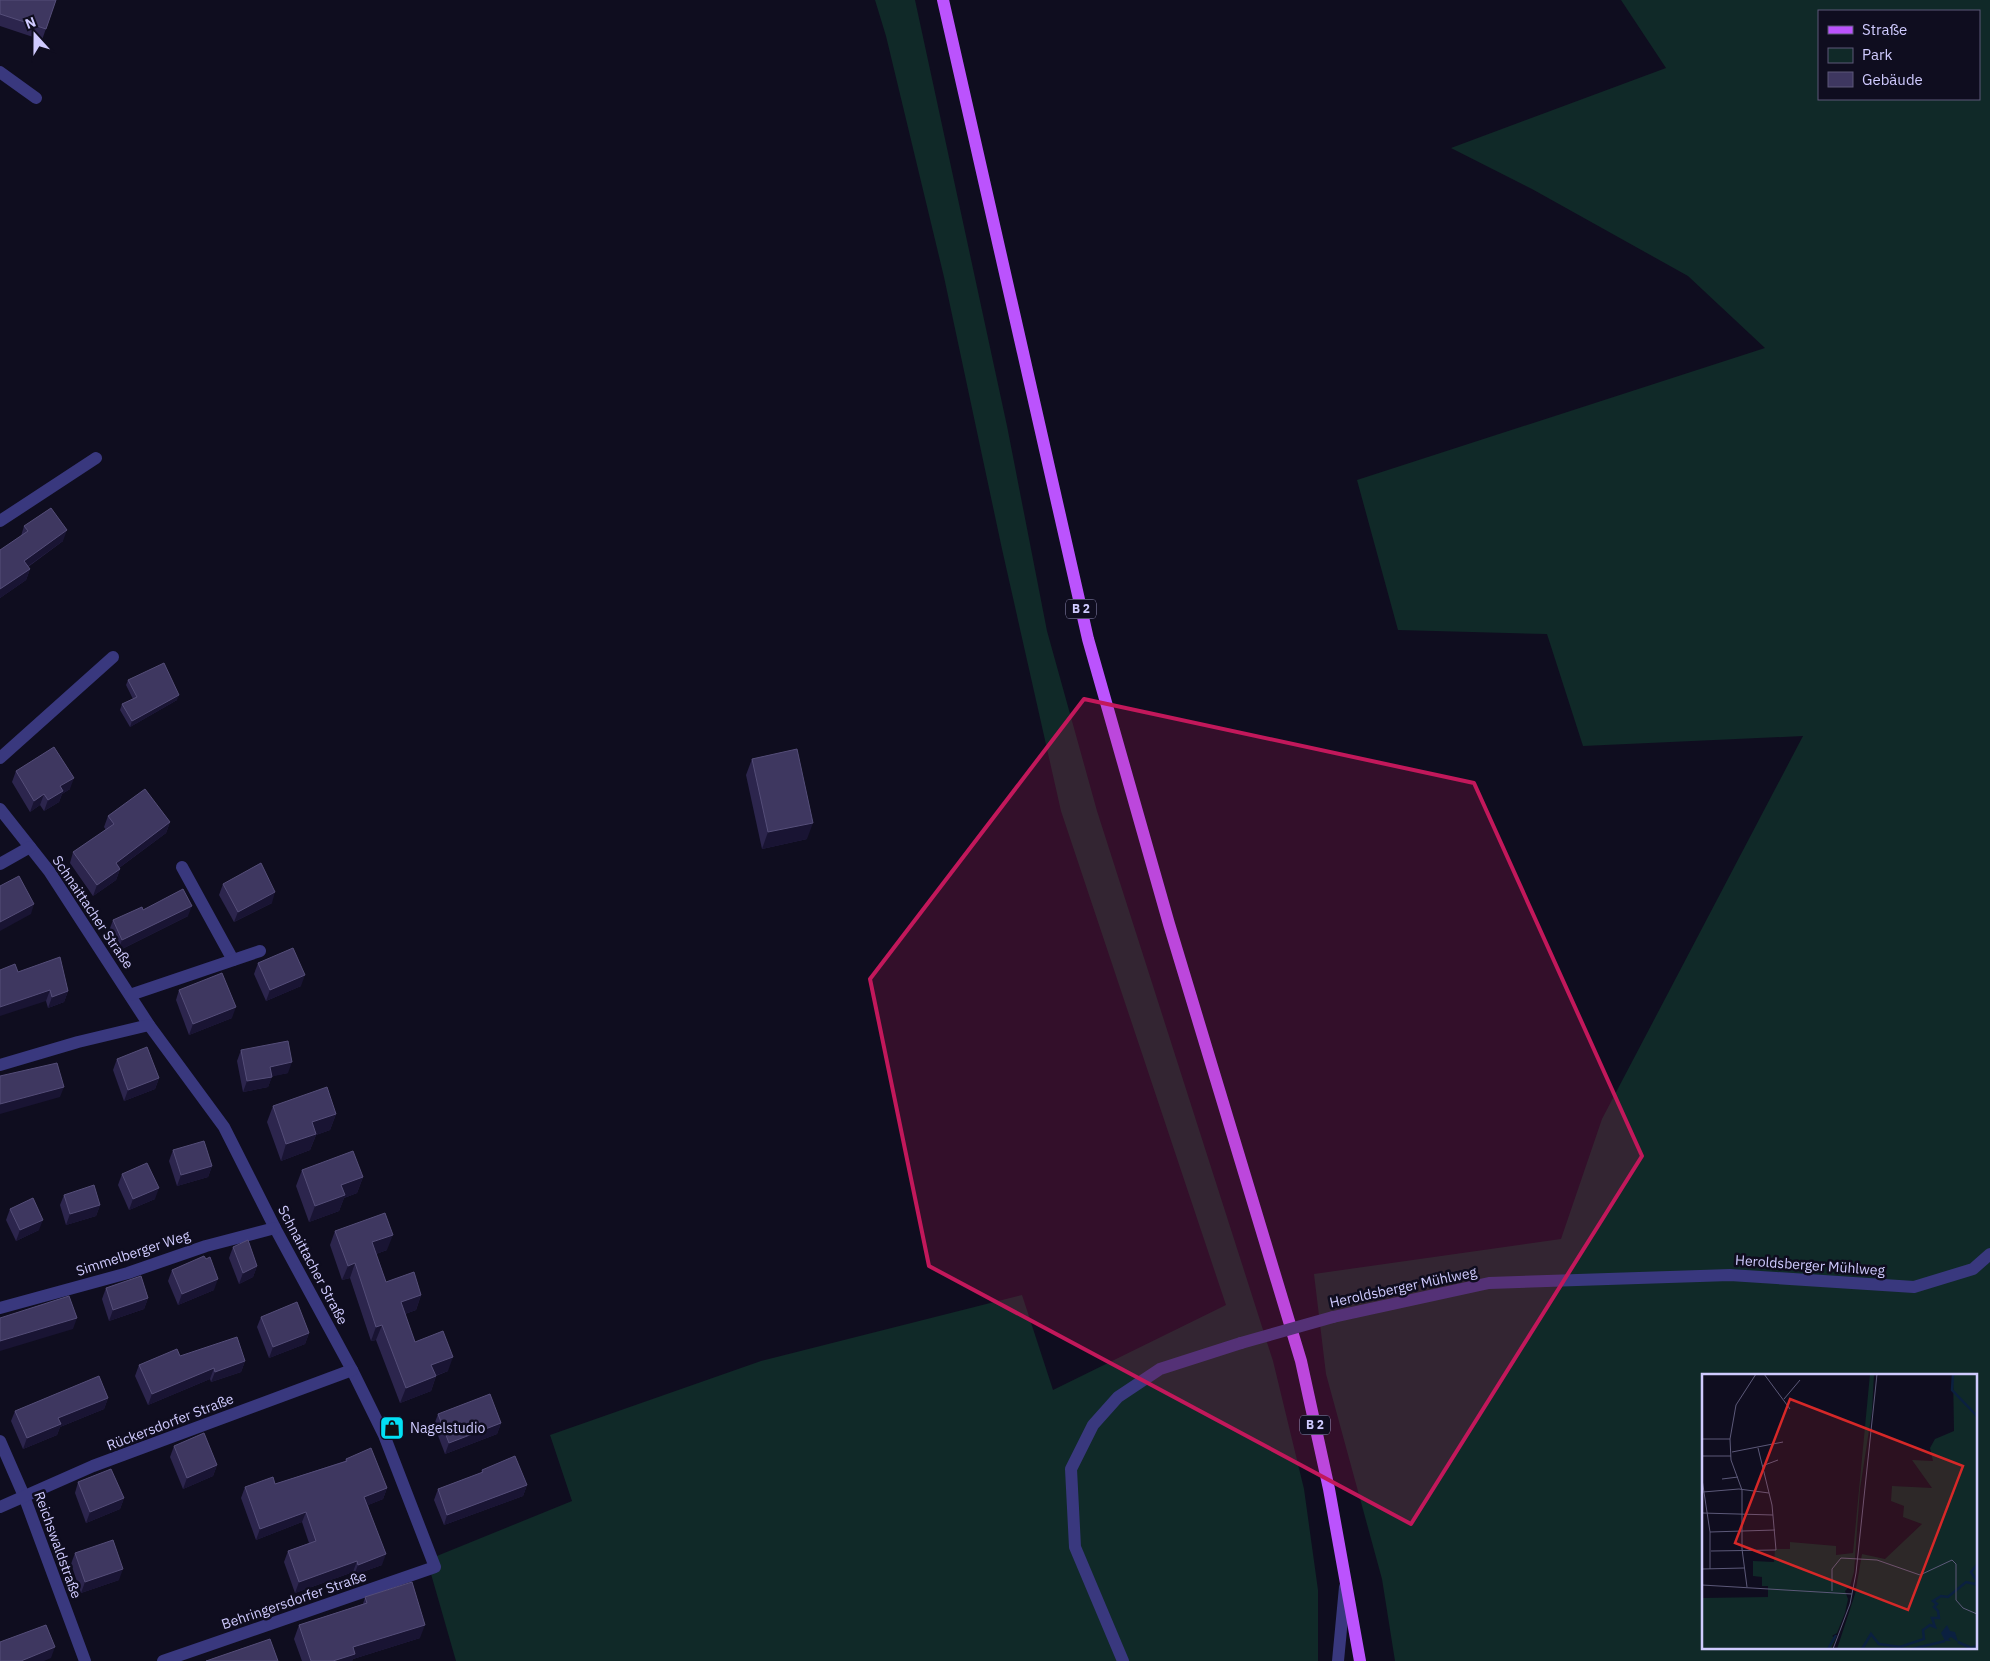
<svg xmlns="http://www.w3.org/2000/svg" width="1990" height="1661" font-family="'IBM Plex Sans',sans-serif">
	<rect width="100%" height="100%" fill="#0f0d1f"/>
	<!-- green -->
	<g fill="#102928" fill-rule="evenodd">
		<path d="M875,0H915L1007,426L1047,631L1097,811L1273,1361L1304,1489L1318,1590V1661H456L427,1560L572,1501L550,1435L761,1361L1022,1295L1053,1390L1226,1305L1061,811L1002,549L944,277L886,36Z"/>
		<path d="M1621,0H1990V1661H1395L1382,1579L1326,1374L1314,1274L1561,1239L1602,1119L1803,736L1583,746L1547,634L1398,630L1357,480L1765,348L1688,276L1532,189L1451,148L1666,68ZM1819,11H1979V99H1819ZM1704,1375H1976V1647H1704Z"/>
	</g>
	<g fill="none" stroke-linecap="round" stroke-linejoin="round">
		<!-- minor -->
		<g stroke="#39387e" stroke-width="12">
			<path d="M0,72L36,98"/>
			<path d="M0,521L96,458"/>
			<path d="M0,758L113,657"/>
			<path d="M0,809L49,871L149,1025L224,1127L275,1228L352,1370L384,1435L435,1567L163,1661"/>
			<path d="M0,864L30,847"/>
			<path d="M182,867L233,960"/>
			<path d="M130,995L260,951"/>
			<path d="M0,1065L78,1042L149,1025"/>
			<path d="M0,1308L128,1273L206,1246L275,1228"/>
			<path d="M1333,1317L1489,1283L1730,1275L1914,1287L1973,1269L1990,1254"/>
			<path d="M0,1441L24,1496L85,1661"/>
			<path d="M0,1507L93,1466L352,1370"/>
			<path d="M1123,1661L1075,1547L1071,1469L1093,1425L1118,1397L1160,1369L1241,1343"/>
			<path d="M1338,1661L1345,1587"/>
		</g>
		<!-- major -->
		<path stroke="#bb53fd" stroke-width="12" d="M943,0L1088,639L1169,924L1301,1361L1329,1489L1360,1661"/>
		<!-- minor-bridge -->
		<path stroke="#39387e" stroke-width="12" d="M1241,1343L1333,1317"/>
	</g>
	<!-- wall -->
	<g fill="#2c254d">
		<path d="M0,0H56L42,40L0,26Z"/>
		<path d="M24,526L63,541L28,567L30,569L26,580L0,598V550L21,536Z"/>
		<path d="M128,680L177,700L130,727L120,710L122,704L133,699L126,685Z"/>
		<path d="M752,759L807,839L762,849L746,775Z"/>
		<path d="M16,771L70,789L62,794L59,802L44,811L40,805L30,812L12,782Z"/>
		<path d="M108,816L170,822L166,833L119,868L120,869L116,880L93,896L70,863L73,852L106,830L104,827Z"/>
		<path d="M223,884L272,903L234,922L219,895Z"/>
		<path d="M143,910L188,916L118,951L109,931L113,920Z"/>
		<path d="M258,963L301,986L266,1001L254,974Z"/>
		<path d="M18,972L68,991L64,1002L48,1008L46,1001Z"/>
		<path d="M179,990L232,1018L189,1035L176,1000Z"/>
		<path d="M241,1050L288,1073L272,1076L268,1087L243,1092L237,1061Z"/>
		<path d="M117,1059L159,1078L155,1089L124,1101L113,1070Z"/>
		<path d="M273,1106L336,1114L330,1130L316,1135L310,1150L281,1161L267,1122Z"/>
		<path d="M173,1150L212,1166L208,1177L177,1186L169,1161Z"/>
		<path d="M302,1170L363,1177L357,1193L344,1198L339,1211L309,1222L296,1186Z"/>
		<path d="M122,1174L155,1199L129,1210L118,1185Z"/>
		<path d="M64,1195L100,1205L96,1216L66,1225L60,1205Z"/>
		<path d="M10,1209L39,1230L16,1241L6,1220Z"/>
		<path d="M335,1231L387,1250L376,1254L386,1282L421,1295L416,1310L405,1314L415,1342L448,1371L436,1376L431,1391L400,1403L376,1340L371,1341L350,1278L342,1280L330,1245Z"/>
		<path d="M233,1247L257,1266L253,1277L239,1284L229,1258Z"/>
		<path d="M172,1270L214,1290L178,1305L168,1281Z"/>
		<path d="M106,1288L148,1298L144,1309L109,1321L102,1299Z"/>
		<path d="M261,1317L309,1333L305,1344L269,1358L257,1327Z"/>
		<path d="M180,1356L245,1361L241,1372L211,1382L210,1379L148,1405L135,1376L139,1365Z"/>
		<path d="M108,1398L104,1409L60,1427L57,1435L23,1449L11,1421L15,1411Z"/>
		<path d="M438,1414L501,1423L497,1434L445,1454L434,1425Z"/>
		<path d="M174,1446L217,1465L213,1476L183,1489L170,1457Z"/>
		<path d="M346,1459L387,1488L383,1499L368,1505L382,1565L354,1575L353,1572L295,1593L284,1562L288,1551L309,1543L302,1522L256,1540L241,1498L245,1487L275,1484L345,1461Z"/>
		<path d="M482,1470L527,1485L523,1496L444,1525L434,1500L438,1489L481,1473Z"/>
		<path d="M78,1482L124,1498L120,1509L86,1523L75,1493Z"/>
		<path d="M75,1553L119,1580L81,1593L71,1564Z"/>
		<path d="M365,1597L420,1638L353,1659L352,1661H302L294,1639L299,1625L363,1604Z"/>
	</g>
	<!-- shaded-wall -->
	<g fill="#191433">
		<path d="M67,530L63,541L20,572L24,561Z"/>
		<path d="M30,569L26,580L0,598V589Z"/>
		<path d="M179,695L177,700L130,727L132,721Z"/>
		<path d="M74,778L70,789L62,794L59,802L44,811L48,800L60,786Z"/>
		<path d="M44,794L40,805L30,812L34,801Z"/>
		<path d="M170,822L166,833L112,873L116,863Z"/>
		<path d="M813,823L807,839L762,849L768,832Z"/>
		<path d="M120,869L116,880L93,896L97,885Z"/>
		<path d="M275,892L272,903L234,922L238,912Z"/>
		<path d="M34,904L31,914L0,931V922Z"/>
		<path d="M192,906L188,916L118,951L122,940Z"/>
		<path d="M305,975L301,986L266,1001L270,990Z"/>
		<path d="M50,990L46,1001L0,1016V1007Z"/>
		<path d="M68,991L64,1002L48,1008L52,997Z"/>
		<path d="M236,1007L232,1018L189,1035L193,1024Z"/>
		<path d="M292,1062L288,1073L266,1078L270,1067Z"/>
		<path d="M272,1077L268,1087L243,1092L247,1081Z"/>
		<path d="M159,1078L155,1089L124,1101L128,1090Z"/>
		<path d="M64,1087L60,1097L0,1114V1104Z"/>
		<path d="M336,1114L330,1130L316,1135L310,1150L281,1161L286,1144L312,1122Z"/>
		<path d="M212,1166L208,1177L177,1186L181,1175Z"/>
		<path d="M363,1177L357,1193L344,1198L339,1211L309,1222L315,1206L341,1185Z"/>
		<path d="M159,1188L155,1199L129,1210L133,1199Z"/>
		<path d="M100,1205L96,1216L66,1225L70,1214Z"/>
		<path d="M43,1220L39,1230L16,1241L20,1230Z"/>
		<path d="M393,1235L387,1250L367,1257L372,1242Z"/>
		<path d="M355,1263L350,1278L342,1280L348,1266Z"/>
		<path d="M257,1266L253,1277L239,1284L243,1273Z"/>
		<path d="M218,1279L214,1290L178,1305L182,1294Z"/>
		<path d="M421,1295L416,1310L396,1317L401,1302Z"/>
		<path d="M148,1298L144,1309L109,1321L113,1310Z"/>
		<path d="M77,1318L73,1329L0,1351V1341Z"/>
		<path d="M382,1325L376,1340L371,1341L376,1327Z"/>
		<path d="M309,1333L305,1344L269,1358L273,1347Z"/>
		<path d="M453,1357L448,1371L426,1379L431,1365Z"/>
		<path d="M245,1361L241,1372L211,1382L215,1372Z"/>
		<path d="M214,1368L210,1379L148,1405L152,1394Z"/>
		<path d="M436,1376L431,1391L400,1403L406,1388Z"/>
		<path d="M108,1398L104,1409L60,1427L57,1435L23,1449L27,1438L58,1418Z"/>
		<path d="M501,1423L497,1434L445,1454L449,1443Z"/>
		<path d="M217,1465L213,1476L183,1489L187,1478Z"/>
		<path d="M527,1485L523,1496L444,1525L447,1515Z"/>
		<path d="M387,1488L383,1499L361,1508L364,1497Z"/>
		<path d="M124,1498L120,1509L86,1523L90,1512Z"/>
		<path d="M306,1512L302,1522L256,1540L260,1529Z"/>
		<path d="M386,1554L382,1565L354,1575L358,1565Z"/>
		<path d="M357,1561L353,1572L295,1593L299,1582Z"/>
		<path d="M123,1569L119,1580L81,1593L85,1582Z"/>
		<path d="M425,1625L420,1638L353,1659L352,1661H333L353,1647Z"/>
		<path d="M55,1647L51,1658L44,1661H21Z"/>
	</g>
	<!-- building -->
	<g fill="#3e3760" stroke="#554e79">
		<path d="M0,0H56L46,29L0,14Z"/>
		<path d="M51,508L67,530L24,561L30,569L0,589V550L28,531L24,526Z"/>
		<path d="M164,663L179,695L132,721L122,704L137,697L128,680Z"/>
		<path d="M54,747L74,778L60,786L63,791L48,800L44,794L34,801L16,771Z"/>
		<path d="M797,749L813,823L768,832L752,759Z"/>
		<path d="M145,789L170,822L116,863L120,869L97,885L73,852L114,824L108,816Z"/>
		<path d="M261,863L275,892L238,912L223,884Z"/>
		<path d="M19,876L34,904L0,922V886Z"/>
		<path d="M183,889L192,906L122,940L113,920L142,907L143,910Z"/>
		<path d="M293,948L305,975L270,990L258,963Z"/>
		<path d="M60,957L68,991L52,997L50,990L0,1007V970L15,964L18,972Z"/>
		<path d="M222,973L236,1007L193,1024L179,990Z"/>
		<path d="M288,1041L292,1062L270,1067L272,1077L247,1081L241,1050Z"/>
		<path d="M147,1047L159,1078L128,1090L117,1059Z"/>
		<path d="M57,1063L64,1087L0,1104V1076Z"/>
		<path d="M327,1087L336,1114L312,1122L316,1134L286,1144L273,1106Z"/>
		<path d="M204,1141L212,1166L181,1175L173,1150Z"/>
		<path d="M353,1151L363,1177L341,1185L345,1195L315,1206L302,1170Z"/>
		<path d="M147,1163L159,1188L133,1199L122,1174Z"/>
		<path d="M94,1185L100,1205L70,1214L64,1195Z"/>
		<path d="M33,1198L43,1220L20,1230L10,1209Z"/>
		<path d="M385,1213L393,1235L372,1242L386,1282L414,1272L421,1295L401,1302L415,1342L443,1331L453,1357L431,1365L436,1376L406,1388L382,1325L376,1327L355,1263L348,1266L335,1231Z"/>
		<path d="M248,1240L257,1266L243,1273L233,1247Z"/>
		<path d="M204,1256L206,1259L210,1257L218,1279L182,1294L172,1270Z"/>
		<path d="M141,1276L148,1298L113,1310L106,1288Z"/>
		<path d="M69,1296L77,1318L0,1341V1318Z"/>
		<path d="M297,1302L309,1333L273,1347L261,1317Z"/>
		<path d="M237,1337L245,1361L215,1372L214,1368L152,1394L139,1365L177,1349L180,1356Z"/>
		<path d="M99,1376L108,1398L58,1418L61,1424L27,1438L15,1411Z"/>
		<path d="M490,1394L501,1423L449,1443L438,1414Z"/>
		<path d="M204,1433L217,1465L187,1478L174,1446Z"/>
		<path d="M371,1448L387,1488L364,1497L386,1554L358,1565L357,1561L299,1582L288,1551L316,1541L306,1512L260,1529L245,1487L273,1477L275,1484L347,1461L346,1459Z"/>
		<path d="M515,1456L527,1485L447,1515L438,1489L483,1472L482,1470Z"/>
		<path d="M111,1469L124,1498L90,1512L78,1482Z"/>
		<path d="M113,1540L123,1569L85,1582L75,1553Z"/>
		<path d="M412,1582L425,1625L353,1647L355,1654L333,1661H311L299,1625L367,1603L365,1597Z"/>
		<path d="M46,1625L55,1647L21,1661H0V1642Z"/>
		<path d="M270,1639L278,1661H206Z"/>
	</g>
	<!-- marked area -->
	<path fill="#c2185b" fill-opacity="0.2" stroke="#c2185b" stroke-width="4" stroke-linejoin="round" d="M1084,699L1474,783L1642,1156L1411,1524L929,1266L870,979Z"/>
	<!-- icons -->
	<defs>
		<symbol id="shop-square" viewBox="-11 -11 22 22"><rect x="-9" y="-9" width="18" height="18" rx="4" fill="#02e0f4" stroke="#0f0d1f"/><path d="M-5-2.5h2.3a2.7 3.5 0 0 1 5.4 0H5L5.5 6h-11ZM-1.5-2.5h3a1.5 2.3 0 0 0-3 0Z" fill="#111"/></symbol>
	</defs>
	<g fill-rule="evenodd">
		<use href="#shop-square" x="378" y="1414" width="28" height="28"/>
	</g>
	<g text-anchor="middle" stroke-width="5" stroke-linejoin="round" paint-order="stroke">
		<!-- shield labels -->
		<g fill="#0f0d1f" stroke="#9692bc" stroke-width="1">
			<rect x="1066" y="599.5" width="30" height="19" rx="4"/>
			<rect x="1300" y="1415.5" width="30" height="19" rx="4"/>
		</g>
		<g font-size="12" font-weight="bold" fill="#d0cbff">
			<text x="1081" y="613">B 2</text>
			<text x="1315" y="1429">B 2</text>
		</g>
		<!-- street labels -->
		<g font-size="14" fill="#d0cbff" stroke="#0f0d1f">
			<text transform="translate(93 912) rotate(56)" y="5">Schnaittacher Straße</text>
			<text transform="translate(133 1253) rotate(-18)" y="5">Simmelberger Weg</text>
			<text transform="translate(313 1265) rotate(62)" y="5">Schnaittacher Straße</text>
			<text transform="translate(1810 1265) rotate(4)" y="5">Heroldsberger Mühlweg</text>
			<text transform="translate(1403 1287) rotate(-12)" y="5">Heroldsberger Mühlweg</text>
			<text transform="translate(170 1422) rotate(-21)" y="5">Rückersdorfer Straße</text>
			<text transform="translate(58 1545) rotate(70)" y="5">Reichswaldstraße</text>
			<text transform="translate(294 1600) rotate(-19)" y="5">Behringersdorfer Straße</text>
		</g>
		<!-- poi labels -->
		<g font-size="14" fill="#d0cbff" stroke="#0f0d1f" text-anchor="start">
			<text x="410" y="1433">Nagelstudio</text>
		</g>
	</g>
	<!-- overview -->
	<g transform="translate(1702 1374)">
		<rect width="275" height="275" fill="#0f0d1f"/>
		<path d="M168,0H172L170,37L158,115L152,198L148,212L143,217L146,225L143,239L135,259L130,262L134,264L129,275H0V224L66,223V212H60V203L51,202V187L72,188L73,175H88V168L134,172V181L151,179ZM251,0H275V275H135L153,220L160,180L183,185L220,150L201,143L202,132L189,127L190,112L230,114L210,86L231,87L228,74L233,65L252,57Z" fill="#102928"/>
		<path d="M245,251L248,257L253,258L256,268L249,263L246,265L249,267H243L239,259Z" fill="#0b2040"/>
		<path fill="none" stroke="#0b2040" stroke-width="2.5" d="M251,0L250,16L275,42M256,268L269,274L275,272M126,275L134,261M160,275L169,260L177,270L198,273L222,265L221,256L228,251L233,253L230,244H237L236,237L232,233L235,230L231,227L239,222L246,223L264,208L273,210L275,207L269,198L275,191M210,275L243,267"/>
		<path fill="none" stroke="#5c5979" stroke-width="1" d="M62,0L88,35M82,25L98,6M0,65H28M30,78L81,68M0,82H29M60,92L76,86M0,105L8,158V195M20,105L36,103M1,118L37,115L67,119M0,139L71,141M8,158L73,156M9,177L74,176L70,131L56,74M0,195L42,194M0,211L150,220M45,213L40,175V116L29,86L28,65L34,31L54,0M130,217V195L139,184L175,186L218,201L250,186L254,190V226L261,234L275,240M131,275L148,230L154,199L175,0"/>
		<path fill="#d62828" fill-opacity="0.15" stroke="#d62828" stroke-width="2.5" d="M88,25L261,92L206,236L33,169Z"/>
		<rect width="275" height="275" fill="none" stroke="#d0cbff" stroke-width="2.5"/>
	</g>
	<!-- legend -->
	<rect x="1818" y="10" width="162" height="90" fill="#0f0d1f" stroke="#5c5979"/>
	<rect x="1828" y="26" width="25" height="8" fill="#bb53fd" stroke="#5c5979"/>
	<text x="1862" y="35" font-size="15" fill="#d0cbff">Straße</text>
	<rect x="1828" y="48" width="25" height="15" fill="#102928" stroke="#5c5979"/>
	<text x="1862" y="60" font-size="15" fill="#d0cbff">Park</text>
	<rect x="1828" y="72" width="25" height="15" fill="#3e3760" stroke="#5c5979"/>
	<text x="1862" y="85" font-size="15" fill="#d0cbff">Gebäude</text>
	<!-- north arrow -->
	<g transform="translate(35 35) rotate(339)" stroke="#0f0d1f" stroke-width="4" paint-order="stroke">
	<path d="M0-4L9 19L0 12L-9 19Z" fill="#d0cbff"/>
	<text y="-8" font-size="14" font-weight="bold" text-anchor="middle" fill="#d0cbff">N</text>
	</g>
</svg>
